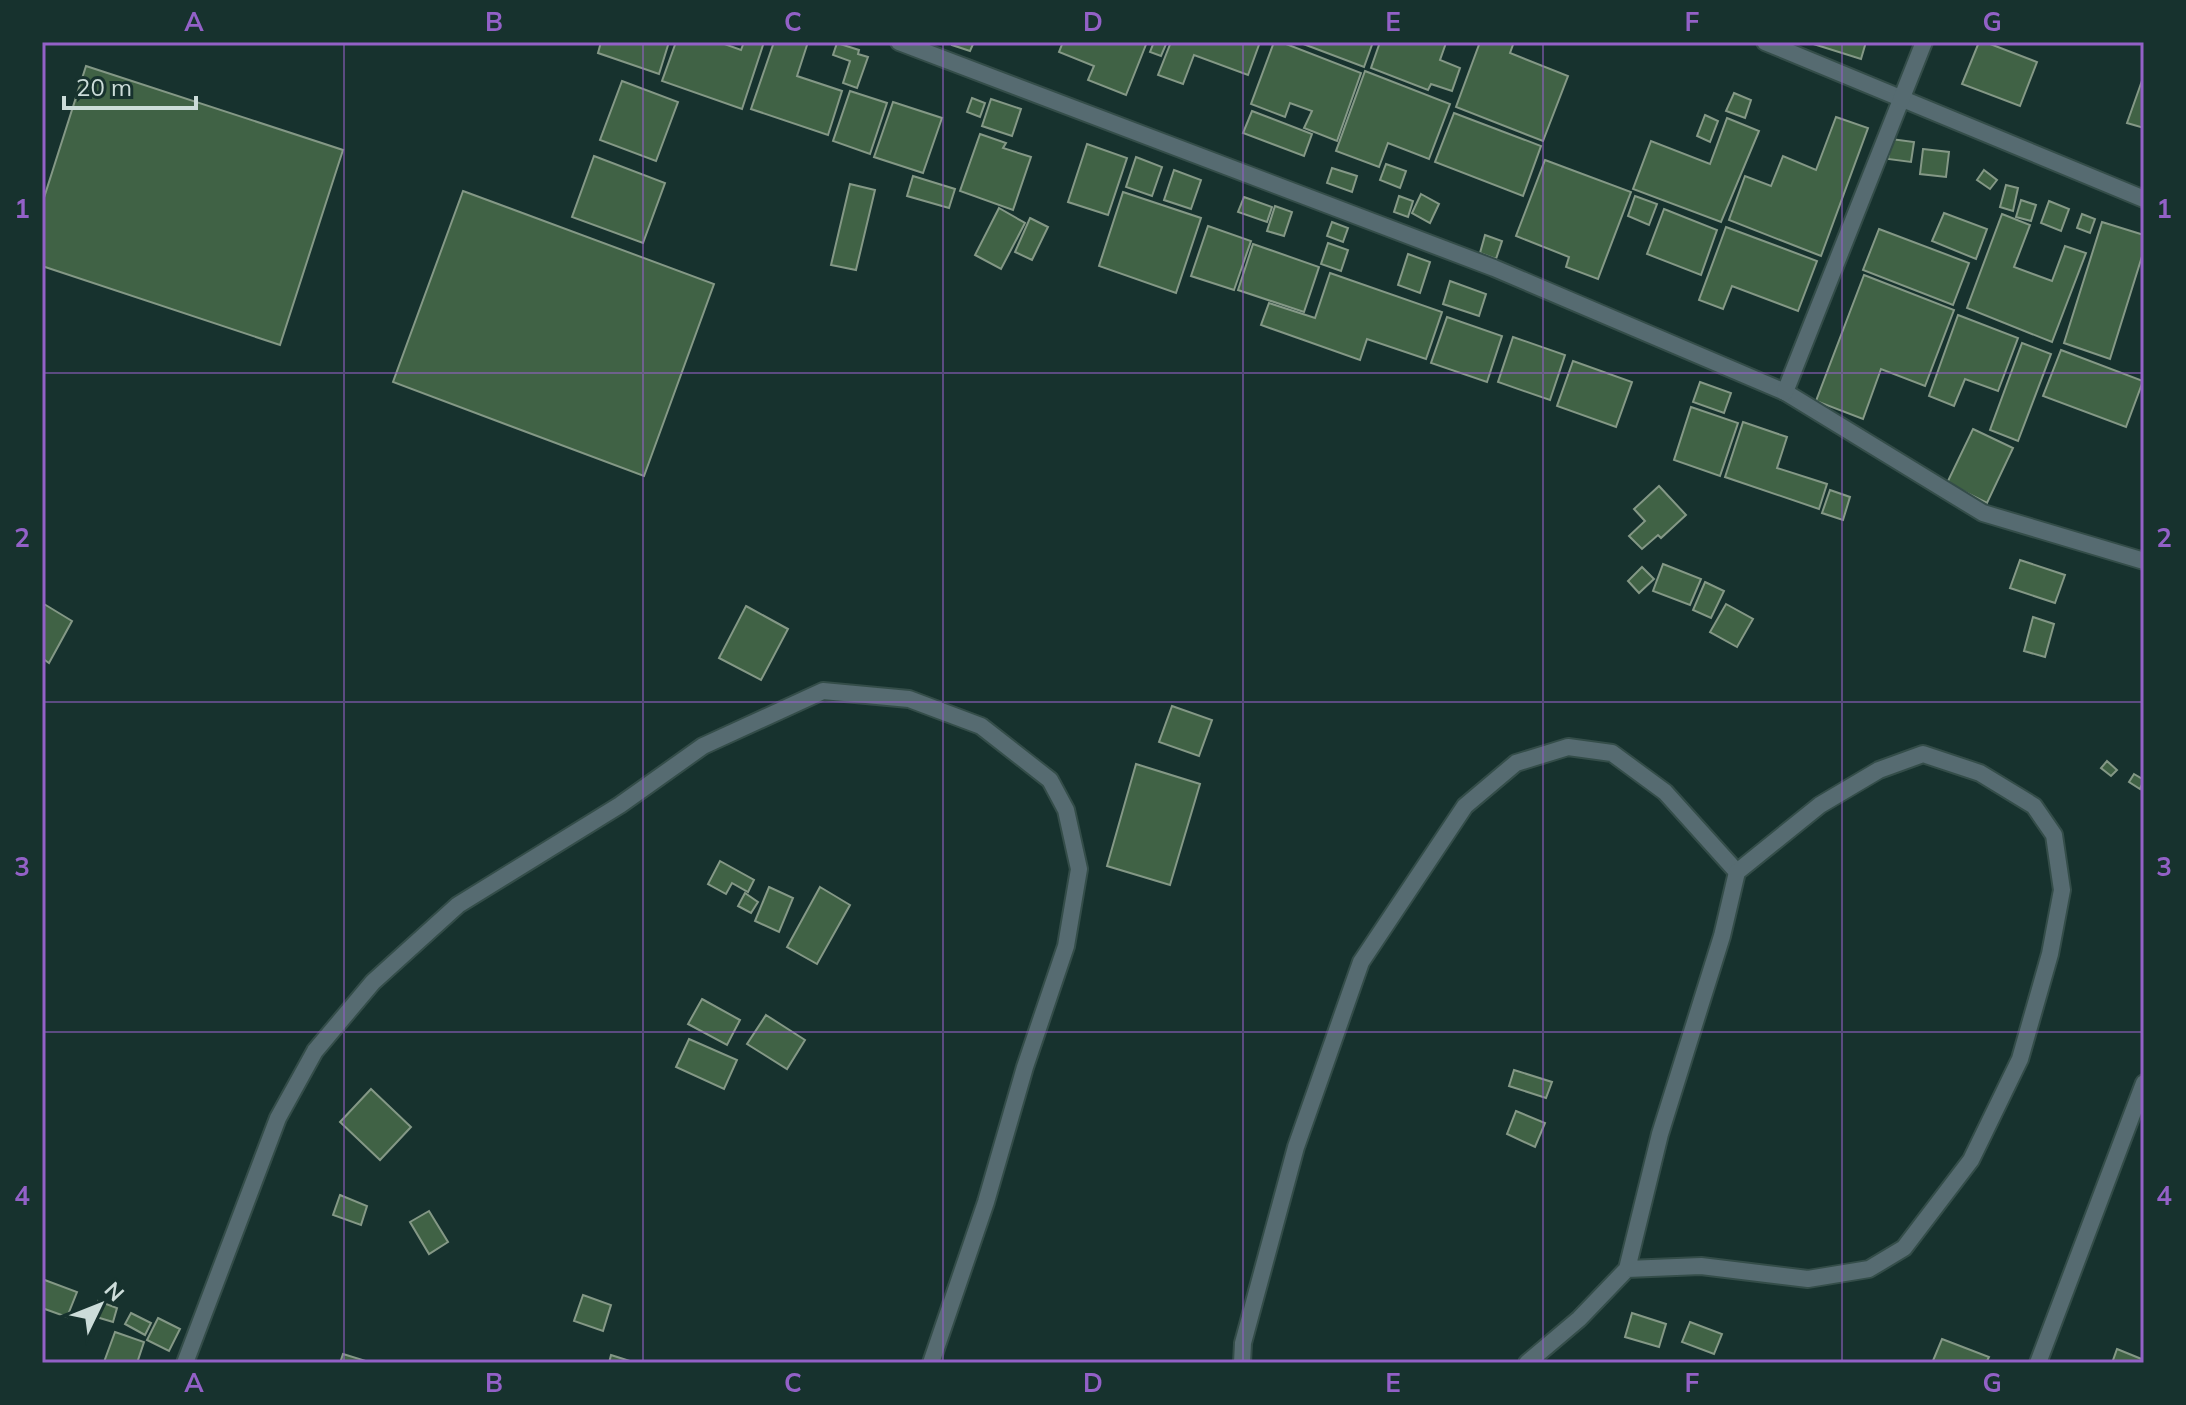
<svg xmlns="http://www.w3.org/2000/svg" width="2186" height="1405" font-family="Mulish,sans-serif">
	<rect width="100%" height="100%" fill="#17322e"/>
	<!-- building -->
	<g fill="#406245" stroke="#849886" stroke-width="2">
		<path d="M601,42H669L659,74L598,53Z"/>
		<path d="M676,42H719L741,50L744,42H764L742,109L662,81Z"/>
		<path d="M774,42H808L797,76L842,91L828,135L751,109Z"/>
		<path d="M953,42H974L970,51L952,45Z"/>
		<path d="M1063,42H1147L1126,95L1088,80L1094,66L1059,52Z"/>
		<path d="M1154,42H1167L1161,56L1150,52Z"/>
		<path d="M1171,42H1260L1248,75L1194,55L1183,84L1158,75Z"/>
		<path d="M1274,42H1281L1361,73L1337,141L1304,128L1312,111L1290,103L1285,117L1251,104Z"/>
		<path d="M1298,42H1373L1364,67Z"/>
		<path d="M1380,42L1446,43L1440,60L1460,68L1452,91L1431,84L1428,90L1371,68Z"/>
		<path d="M1480,42H1514L1510,53L1568,76L1543,141L1456,107Z"/>
		<path d="M1807,42H1866L1861,59Z"/>
		<path d="M1979,42H1985L2037,62L2020,106L1962,84Z"/>
		<path d="M837,43L859,50L858,54L868,57L857,88L843,83L850,61L833,55Z"/>
		<path d="M86,66L343,150L280,345L42,266V204Z"/>
		<path d="M1365,71L1450,104L1429,159L1388,143L1379,167L1336,151Z"/>
		<path d="M2144,75V128L2127,123Z"/>
		<path d="M622,81L678,102L656,161L600,140Z"/>
		<path d="M850,91L887,103L870,154L833,141Z"/>
		<path d="M1734,93L1751,100L1745,118L1726,111Z"/>
		<path d="M972,98L985,103L980,117L967,112Z"/>
		<path d="M991,99L1021,109L1012,136L982,126Z"/>
		<path d="M893,102L942,118L923,173L874,157Z"/>
		<path d="M1252,111L1312,134L1304,156L1243,133Z"/>
		<path d="M1454,113L1541,146L1523,196L1435,162Z"/>
		<path d="M1705,115L1718,121L1710,142L1697,136Z"/>
		<path d="M1836,117L1868,128L1821,256L1729,220L1745,176L1771,186L1783,156L1816,170Z"/>
		<path d="M1727,118L1759,131L1721,222L1633,189L1651,141L1710,164Z"/>
		<path d="M980,134L1006,143L1003,148L1031,157L1013,210L960,191Z"/>
		<path d="M1891,139L1914,142L1911,162L1888,159Z"/>
		<path d="M1087,144L1127,158L1108,215L1068,202Z"/>
		<path d="M1923,149L1949,152L1946,177L1920,174Z"/>
		<path d="M594,156L665,183L643,243L572,217Z"/>
		<path d="M1136,157L1162,167L1152,196L1126,187Z"/>
		<path d="M1545,160L1631,192L1598,279L1566,267L1569,257L1516,236Z"/>
		<path d="M1386,164L1406,171L1400,188L1380,180Z"/>
		<path d="M1332,168L1357,176L1352,192L1327,183Z"/>
		<path d="M1174,170L1201,180L1191,209L1164,200Z"/>
		<path d="M1984,170L1997,180L1990,189L1977,180Z"/>
		<path d="M913,176L955,189L949,208L907,196Z"/>
		<path d="M850,184L875,190L856,270L831,265Z"/>
		<path d="M2006,185L2018,188L2013,211L2000,207Z"/>
		<path d="M463,191L714,284L644,476L393,382Z"/>
		<path d="M1123,192L1201,218L1176,293L1099,266Z"/>
		<path d="M1421,194L1439,204L1430,223L1412,213Z"/>
		<path d="M1399,196L1413,201L1408,217L1394,212Z"/>
		<path d="M1635,196L1657,204L1649,225L1628,216Z"/>
		<path d="M1244,197L1272,207L1267,222L1238,212Z"/>
		<path d="M2021,200L2036,205L2031,221L2016,217Z"/>
		<path d="M2049,201L2069,209L2061,231L2041,223Z"/>
		<path d="M1275,206L1292,212L1284,236L1267,231Z"/>
		<path d="M999,208L1025,223L1001,269L975,255Z"/>
		<path d="M1664,209L1717,230L1701,275L1647,254Z"/>
		<path d="M1944,213L1987,229L1976,259L1932,241Z"/>
		<path d="M2002,214L2030,225L2014,267L2052,281L2065,246L2086,253L2052,342L1967,308Z"/>
		<path d="M2082,214L2095,219L2090,233L2077,228Z"/>
		<path d="M1030,218L1048,227L1032,260L1015,252Z"/>
		<path d="M1332,222L1348,228L1343,242L1327,236Z"/>
		<path d="M2102,222L2144,235V250L2110,359L2064,343Z"/>
		<path d="M1208,226L1251,241L1234,290L1191,276Z"/>
		<path d="M1726,227L1817,261L1798,311L1732,286L1723,309L1699,300Z"/>
		<path d="M1879,229L1969,263L1953,305L1863,270Z"/>
		<path d="M1485,235L1502,241L1496,259L1480,253Z"/>
		<path d="M1328,243L1348,250L1341,271L1321,264Z"/>
		<path d="M1253,244L1319,267L1304,312L1238,290Z"/>
		<path d="M1408,254L1430,262L1420,293L1398,285Z"/>
		<path d="M1330,273L1442,312L1426,359L1367,339L1360,360L1261,325L1269,303L1315,318Z"/>
		<path d="M1864,275L1954,310L1925,386L1881,369L1863,419L1816,401Z"/>
		<path d="M1450,281L1486,294L1479,316L1443,304Z"/>
		<path d="M1958,315L2018,338L1998,391L1965,379L1954,406L1929,396Z"/>
		<path d="M1447,317L1502,336L1487,382L1431,363Z"/>
		<path d="M1513,337L1565,355L1550,400L1498,382Z"/>
		<path d="M2022,343L2051,354L2018,441L1990,430Z"/>
		<path d="M2061,350L2143,381L2126,427L2043,396Z"/>
		<path d="M1573,361L1632,382L1616,427L1557,406Z"/>
		<path d="M1700,382L1731,393L1724,413L1693,402Z"/>
		<path d="M1691,407L1738,423L1720,476L1674,460Z"/>
		<path d="M1743,422L1787,437L1777,468L1827,484L1819,509L1725,477Z"/>
		<path d="M1973,429L2013,448L1987,503L1947,483Z"/>
		<path d="M1659,486L1686,515L1661,538L1658,535L1642,549L1629,536L1645,521L1634,509Z"/>
		<path d="M1830,490L1850,497L1843,520L1822,513Z"/>
		<path d="M2020,560L2065,575L2055,603L2010,588Z"/>
		<path d="M1663,564L1701,579L1690,605L1653,591Z"/>
		<path d="M1642,567L1654,579L1639,593L1628,581Z"/>
		<path d="M1705,582L1724,591L1711,618L1693,610Z"/>
		<path d="M44,604L72,621L49,663L42,658V608Z"/>
		<path d="M1726,604L1753,619L1737,647L1710,632Z"/>
		<path d="M746,606L788,629L761,680L719,658Z"/>
		<path d="M2033,617L2054,624L2045,657L2024,651Z"/>
		<path d="M1172,706L1212,720L1199,756L1159,742Z"/>
		<path d="M2107,761L2117,770L2111,776L2101,768Z"/>
		<path d="M1136,764L1200,784L1170,885L1107,866Z"/>
		<path d="M2134,774L2144,780L2140,789L2129,782Z"/>
		<path d="M720,861L754,880L748,892L732,883L726,894L708,884Z"/>
		<path d="M769,887L793,898L779,932L755,921Z"/>
		<path d="M820,887L850,905L817,964L787,947Z"/>
		<path d="M745,893L758,902L751,913L738,906Z"/>
		<path d="M702,999L740,1020L727,1045L688,1024Z"/>
		<path d="M766,1015L805,1040L787,1069L747,1044Z"/>
		<path d="M689,1039L737,1060L724,1089L676,1067Z"/>
		<path d="M1514,1070L1552,1082L1546,1098L1509,1086Z"/>
		<path d="M371,1089L411,1127L380,1160L340,1122Z"/>
		<path d="M1516,1111L1545,1123L1535,1147L1507,1134Z"/>
		<path d="M340,1195L367,1206L361,1225L333,1215Z"/>
		<path d="M429,1211L448,1242L429,1254L410,1222Z"/>
		<path d="M42,1279L77,1292L67,1317L42,1308Z"/>
		<path d="M583,1295L611,1305L603,1331L574,1321Z"/>
		<path d="M98,1301L117,1308L113,1322L93,1316Z"/>
		<path d="M131,1313L151,1323L145,1335L125,1324Z"/>
		<path d="M1632,1313L1666,1324L1659,1347L1625,1337Z"/>
		<path d="M158,1318L180,1329L169,1351L147,1340Z"/>
		<path d="M1690,1322L1722,1334L1714,1354L1682,1342Z"/>
		<path d="M115,1332L144,1342L137,1363L104,1362Z"/>
		<path d="M1942,1339L1989,1357L1986,1363H1932Z"/>
		<path d="M2117,1349L2144,1360V1363H2112Z"/>
		<path d="M343,1354L366,1361L365,1363H340Z"/>
		<path d="M611,1355L636,1363H609Z"/>
	</g>
	<g fill="none" stroke-linecap="round" stroke-linejoin="round">
		<defs>
			<g id="service">
				<path d="M185,1363L278,1118L315,1051L373,982L458,905L620,805L703,746L823,691L909,699L981,726L1050,780L1066,810L1079,869L1066,946L1025,1067L986,1202L931,1363"/>
				<path d="M1242,1363L1243,1343L1296,1147L1361,962L1465,806L1516,763L1568,747L1612,753L1665,792L1737,872"/>
				<path d="M1527,1363L1579,1319L1627,1269L1660,1134L1722,936L1737,872L1820,805L1879,770L1923,754L1980,773L2034,806L2054,835L2062,890L2050,954L2020,1059L1971,1160L1904,1248L1869,1269L1808,1279L1701,1266L1627,1269"/>
			</g>
			<g id="minor">
				<path d="M899,42L1494,268L1785,392L1983,513L2144,561"/>
				<path d="M1765,42L2144,199"/>
				<path d="M1785,392L1924,42"/>
				<path d="M2038,1363L2144,1083"/>
			</g>
		</defs>
		<!-- service casing -->
		<use href="#service" stroke="#344d49" stroke-width="20"/>
		<!-- minor casing -->
		<use href="#minor" stroke="#344d49" stroke-width="20"/>
		<!-- service -->
		<use href="#service" stroke="#566b71" stroke-width="16"/>
		<!-- minor -->
		<use href="#minor" stroke="#566b71" stroke-width="16"/>
	</g>
	<!-- grid -->
	<path fill="none" stroke="#9361c7" stroke-width="2" stroke-opacity="0.55" d="M344,42V1363M643,42V1363M943,42V1363M1243,42V1363M1543,42V1363M1842,42V1363M42,373H2144M42,702H2144M42,1032H2144"/>
	<!-- border -->
	<rect width="2186" height="1405" fill="none" stroke="#17322e" stroke-width="88"/>
	<!-- north arrow -->
	<g transform="translate(100 1305) rotate(47)" stroke="#17322e" stroke-width="6" paint-order="stroke">
	<path d="M0-6L14 30L0 20L-14 30Z" fill="#ccdcd9"/>
	<text y="-12" font-size="22" font-weight="bold" text-anchor="middle" fill="#ccdcd9">N</text>
	</g>
	<!-- scale -->
	<path d="M64 96v12h132v-12" fill="none" stroke="#ccdcd9" stroke-width="4"/>
	<text x="76" y="96" font-size="24" fill="#ccdcd9" stroke="#17322e" stroke-width="6" paint-order="stroke">20 m</text>
	<rect x="44" y="44" width="2098" height="1317" fill="none" stroke="#9361c7" stroke-width="3"/>
	<g font-size="26" text-anchor="middle" font-weight="bold" fill="#9361c7">
		<text x="194" y="31">A</text>
		<text x="494" y="31">B</text>
		<text x="793" y="31">C</text>
		<text x="1093" y="31">D</text>
		<text x="1393" y="31">E</text>
		<text x="1692" y="31">F</text>
		<text x="1992" y="31">G</text>
		<text x="22" y="218">1</text>
		<text x="2164" y="218">1</text>
		<text x="22" y="547">2</text>
		<text x="2164" y="547">2</text>
		<text x="22" y="876">3</text>
		<text x="2164" y="876">3</text>
		<text x="22" y="1205">4</text>
		<text x="2164" y="1205">4</text>
		<text x="194" y="1392">A</text>
		<text x="494" y="1392">B</text>
		<text x="793" y="1392">C</text>
		<text x="1093" y="1392">D</text>
		<text x="1393" y="1392">E</text>
		<text x="1692" y="1392">F</text>
		<text x="1992" y="1392">G</text>
	</g>
</svg>
